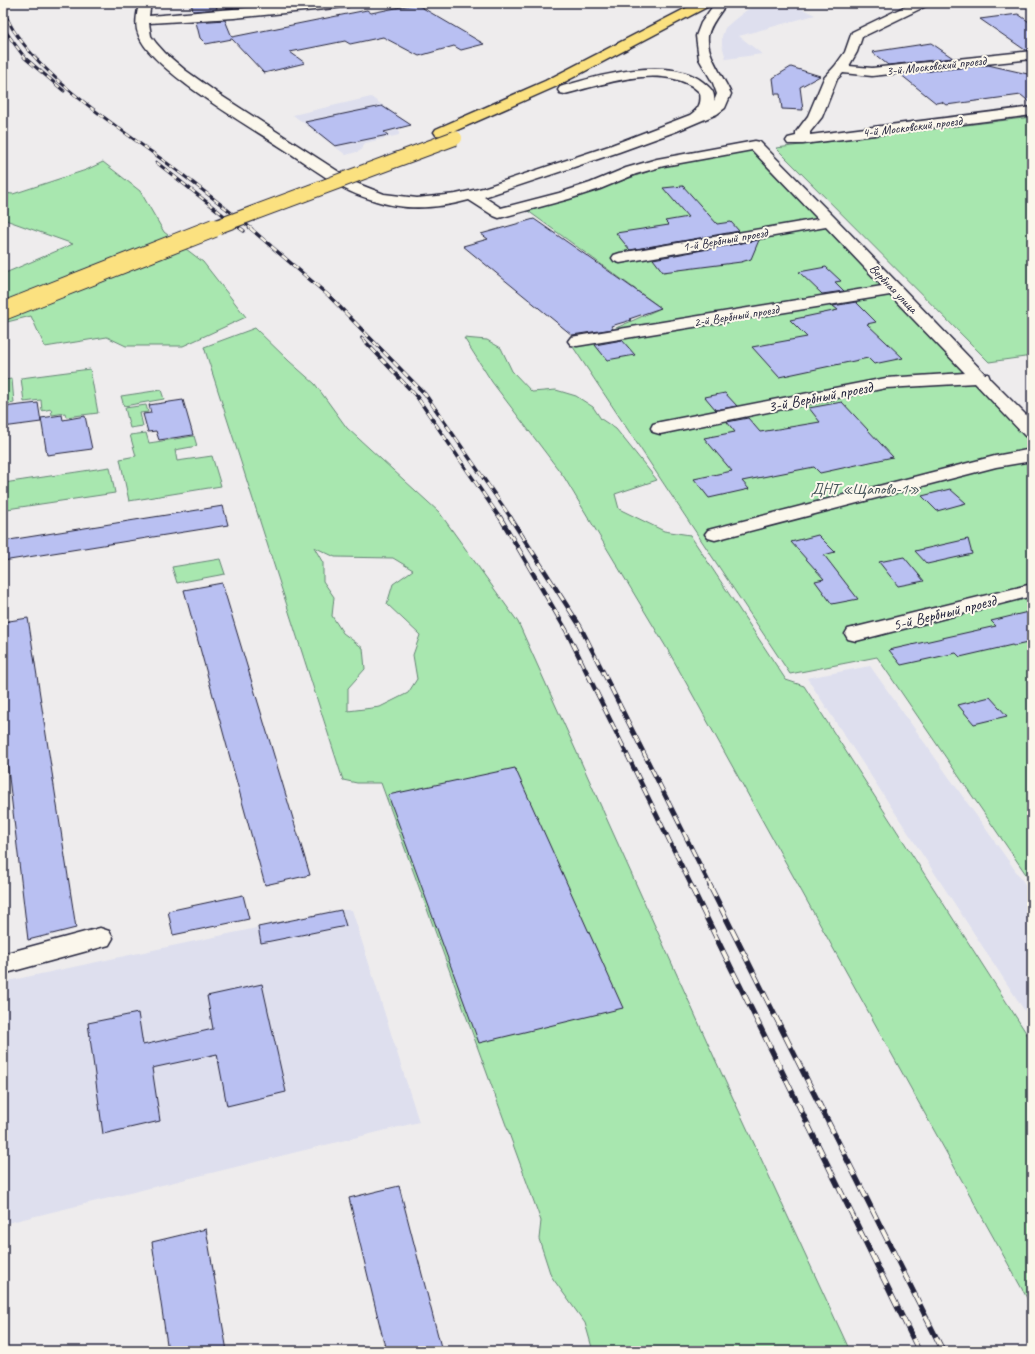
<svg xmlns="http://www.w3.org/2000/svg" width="1035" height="1354" font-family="Caveat,sans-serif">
	<rect width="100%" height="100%" fill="#eeeced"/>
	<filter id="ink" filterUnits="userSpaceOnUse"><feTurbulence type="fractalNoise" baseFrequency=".025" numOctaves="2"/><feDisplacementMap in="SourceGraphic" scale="8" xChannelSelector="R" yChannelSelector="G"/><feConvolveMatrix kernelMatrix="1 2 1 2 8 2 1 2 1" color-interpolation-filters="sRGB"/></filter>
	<g filter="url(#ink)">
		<!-- built -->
		<g fill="#dedfee">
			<path d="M756,3H814L798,7L815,15L739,36L762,54L726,59L722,45V36L725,28L734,20Z"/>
			<path d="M371,97L411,125L399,128V135L365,143L360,151L346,155L293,115Z"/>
			<path d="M870,666L1032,894V1022L807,678Z"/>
			<path d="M341,910H352L419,1122L3,1224V982Z"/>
		</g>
		<!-- green -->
		<g fill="#a8e7af" stroke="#658475" fill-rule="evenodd">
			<path d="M1032,117V356L989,362L776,148Z"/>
			<path d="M761,147L1032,423V883L877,657L790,674L573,347L661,308L528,211L590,192L664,166Z"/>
			<path d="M103,162L140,191L164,232L203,262L246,317L183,346H126L107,337L45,347L31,316L3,323V274L73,244L3,219V193L13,194L86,170Z"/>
			<path d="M255,328L289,361L315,384L347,428L439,512L518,622L714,1057L850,1351H593L585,1323L551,1276L539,1239L541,1221L381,783H357L343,780L204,347ZM314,547L335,557L393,558L413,570L393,584L387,604L420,635L413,655L417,679L408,693L380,707L348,711V688L365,669L363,648L343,633L332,616L334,597L323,581V563Z"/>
			<path d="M464,338L487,340L501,348L512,371L532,392L556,390L576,396L593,407L601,419L616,429L657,480L615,494L619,509L664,531L690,535L786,680L804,686L1032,1042V1307L669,652L564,477L492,382Z"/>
			<path d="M90,369L98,413L66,417L65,413L52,415L51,409L42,411L41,400L24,402L21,378Z"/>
			<path d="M12,379L14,403L3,405V380Z"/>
			<path d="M161,390L164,399L124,406L121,396Z"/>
			<path d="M146,405L148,412L140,413L143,426L130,428L125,408Z"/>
			<path d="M146,433L149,443L194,436L197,446L175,450L177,461L212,456L221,486L129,501L120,459L136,456L130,435Z"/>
			<path d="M110,467L115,493L7,509L4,483Z"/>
			<path d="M220,559L225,574L177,583L172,567Z"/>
		</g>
		<!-- building -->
		<g fill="#b9c0f2" stroke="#22223b">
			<path d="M191,3H216L217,9L193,11Z"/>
			<path d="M416,4L484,44L461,50L454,46L419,56L383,37L350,44L345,41L290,52L305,63L264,73L232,39L206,44L200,38L196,22L225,20L232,37L367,10L371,13Z"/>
			<path d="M1018,14L1032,24V50H1025L980,19Z"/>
			<path d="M931,43L953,58L888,65L872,52Z"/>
			<path d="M988,65L1032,75V104L1021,95L946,105L942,102L936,103L900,74Z"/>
			<path d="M791,67L820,76L800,87L803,110L782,109L780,94H775L773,78Z"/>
			<path d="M382,106L411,125L384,132L388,135L335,146L305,122Z"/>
			<path d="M683,186L717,224L731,222L739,231L630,250L616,233L669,225L665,221L688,217L663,188Z"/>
			<path d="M534,219L603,267L661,308L629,319L631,320L611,326L613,329L572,335L463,246L488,239L481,234Z"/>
			<path d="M759,240L751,259L741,262L663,272L653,259Z"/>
			<path d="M826,267L841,281L835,282L844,291L822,294L799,272Z"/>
			<path d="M856,302L876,322L867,324L903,358L874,364L868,358L779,377L752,347L807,337L790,320L838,310L833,306Z"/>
			<path d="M622,340L635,355L607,360L595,345Z"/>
			<path d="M725,393L737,406L716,410L705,397Z"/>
			<path d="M183,400L193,435L159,440L156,431L148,432L143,414L151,413L149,405Z"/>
			<path d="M842,402L893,457L820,473L814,467L742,481L749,489L709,498L694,479L732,471L704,438L735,432L727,422L748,418L760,432L820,422L809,408Z"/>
			<path d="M38,403L41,422L3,427V407Z"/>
			<path d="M62,415L63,420L85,416L92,449L47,455L41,418Z"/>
			<path d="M950,489L966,503L937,511L922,496Z"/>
			<path d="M223,506L228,525L3,561V541Z"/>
			<path d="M818,535L835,552L824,555L858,599L832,604L815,581L824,579L791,542Z"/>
			<path d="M968,539L972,554L927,564L915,551Z"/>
			<path d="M904,557L924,581L898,586L879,562Z"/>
			<path d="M222,583L310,875L265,885L184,590Z"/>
			<path d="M1032,611V642L1014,646L1012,645L960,657L956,653L901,665L889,650L996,626L991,621Z"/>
			<path d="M28,618L76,928L28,940L3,726V622Z"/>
			<path d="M990,697L1007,716L974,724L958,705Z"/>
			<path d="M515,768L623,1008L479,1043L388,795Z"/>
			<path d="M243,895L249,919L173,935L168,911Z"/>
			<path d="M341,910L346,926L261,943L258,927Z"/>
			<path d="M262,984L286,1092L227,1106L217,1054L152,1068L160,1121L103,1134L88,1023L138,1013L143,1045L213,1029L207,996Z"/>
			<path d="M399,1186L442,1351H386L349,1198Z"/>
			<path d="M206,1229L227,1351H168L152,1242Z"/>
		</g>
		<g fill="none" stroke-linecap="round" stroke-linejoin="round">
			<defs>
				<g id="minor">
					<path d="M139,3H151L149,16C216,11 284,3 351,3L349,6L345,7L234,18L149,23L151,36L156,43L165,53L185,70L220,95L356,183L384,194L417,198L456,194L483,188L609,146L690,115C698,109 702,104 700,93C697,90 693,86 688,84C653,66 601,85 565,94L560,93L558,90L560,87C597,76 669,55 703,82C710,88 715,91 714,101L717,94L713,83L699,59L696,36L701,23L715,3H727C721,12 710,24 708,36C706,55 724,77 731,94L725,108L717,114L677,131L619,152L484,197L501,208L559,193L590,183L626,168L657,159L755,141L760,142L836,219L985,374H988L990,379L1032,421V438L1025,436L975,383L886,388L660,434L653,432L651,428L653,424L660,422L886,378L965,373L890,295L577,346L571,345L568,341L571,337L577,336L882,286L826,227L620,263L614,261L612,258L614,255L620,253L818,219L752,150L664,166L636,174L600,189L569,199L499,218L494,216L469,200C440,208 406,211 376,201C366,198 354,194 345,189C322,176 301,160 279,146C246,124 152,70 139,36C134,25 137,14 139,3Z"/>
					<path d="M912,3H928L926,6L862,37L857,52L849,66L872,68L1032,51V59L872,76L843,73L837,79L822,117L810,132V135L1032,107V115L803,144H788L786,141L788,138L796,136V132L808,116L824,78L835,66L845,52L852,32Z"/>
					<path d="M1032,449V461L996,467L715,540L708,538L705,534L708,530L995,456Z"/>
					<path d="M1032,584V596L856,641L848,639L845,634L848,629Z"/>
					<path d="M100,928L109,931L113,938L109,945L3,974V954Z"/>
				</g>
				<path id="major" d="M696,3H711L709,6L555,87L446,135L441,136L436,135L434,132L436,129L545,81Z"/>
			</defs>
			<!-- minor casing -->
			<use href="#minor" stroke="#22223b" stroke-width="3"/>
			<!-- major casing -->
			<use href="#major" stroke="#22223b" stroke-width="3"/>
			<!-- minor -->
			<use href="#minor" fill="#fbf7ec" fill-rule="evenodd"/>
			<!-- major -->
			<use href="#major" fill="#fbe180" fill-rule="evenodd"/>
			<defs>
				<g id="rail-far3">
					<path d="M3,10C7,17 10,25 14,31C48,81 105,118 153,153C187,177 219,203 252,229"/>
					<path d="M3,28L25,58L64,91"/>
					<path d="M156,162L241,229"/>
				</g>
				<g id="rail-far2">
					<path d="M240,228L244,231"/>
					<path d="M250,228L329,296L425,394L511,518"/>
					<path d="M362,338L417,397L500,518"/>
				</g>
				<g id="rail-far1">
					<path d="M500,517L566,630L692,887"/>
					<path d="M510,517L580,626L711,887"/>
				</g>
				<g id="rail">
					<path d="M691,886L919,1351"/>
					<path d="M710,886L943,1351"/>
				</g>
			</defs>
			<!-- rail-far3 casing -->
			<use href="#rail-far3" stroke="#22223b" stroke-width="3"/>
			<!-- rail-far2 casing -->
			<use href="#rail-far2" stroke="#22223b" stroke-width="3.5"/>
			<!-- rail-far1 casing -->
			<use href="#rail-far1" stroke="#22223b" stroke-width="4.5"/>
			<!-- rail casing -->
			<use href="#rail" stroke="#22223b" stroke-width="5.5"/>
			<!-- rail-far3 -->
			<use href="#rail-far3" stroke="#fbf7ec" stroke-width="2" stroke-dasharray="5.5" stroke-linecap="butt"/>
			<!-- rail-far2 -->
			<use href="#rail-far2" stroke="#fbf7ec" stroke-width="2.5" stroke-dasharray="7" stroke-linecap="butt"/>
			<!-- rail-far1 -->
			<use href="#rail-far1" stroke="#fbf7ec" stroke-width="3" stroke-dasharray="9" stroke-linecap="butt"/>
			<!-- rail -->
			<use href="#rail" stroke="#fbf7ec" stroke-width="4" stroke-dasharray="12" stroke-linecap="butt"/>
			<defs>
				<path id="major-bridge-far1" d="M211,229L455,138"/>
				<path id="major-bridge" d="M3,311L214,228"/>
			</defs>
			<!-- major-bridge-far1 casing -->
			<use href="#major-bridge-far1" stroke="#22223b" stroke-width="16" stroke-linecap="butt"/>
			<!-- major-bridge casing -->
			<use href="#major-bridge" stroke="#22223b" stroke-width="20" stroke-linecap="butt"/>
			<!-- major-bridge-far1 -->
			<use href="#major-bridge-far1" stroke="#fbe180" stroke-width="14"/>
			<!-- major-bridge -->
			<use href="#major-bridge" stroke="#fbe180" stroke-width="18"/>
		</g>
	</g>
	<g text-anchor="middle" stroke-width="4" stroke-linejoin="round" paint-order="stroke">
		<!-- far-street labels -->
		<g font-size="13" fill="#22223b" stroke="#fbf7ec">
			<text transform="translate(936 65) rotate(-6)" y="5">3-й Московский проезд</text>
			<text transform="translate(912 126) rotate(-7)" y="5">4-й Московский проезд</text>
			<text transform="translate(725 239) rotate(-10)" y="5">1-й Вербный проезд</text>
			<text transform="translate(894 288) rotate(46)" y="5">Вербная улица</text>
			<text transform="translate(736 315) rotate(-9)" y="5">2-й Вербный проезд</text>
		</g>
		<!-- street labels -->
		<g font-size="16" fill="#22223b" stroke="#fbf7ec">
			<text transform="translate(820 396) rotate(-11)" y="6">3-й Вербный проезд</text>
			<text transform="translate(944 612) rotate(-14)" y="6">5-й Вербный проезд</text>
		</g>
		<!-- park labels -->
		<g font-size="16" fill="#445358" stroke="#fbf7ec">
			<text x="865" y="494">ДНТ «Щапово-1»</text>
		</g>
	</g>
	<!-- margin -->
	<rect width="1035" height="1354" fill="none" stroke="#fbf7ec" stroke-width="16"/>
	<rect x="8" y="8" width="1019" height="1338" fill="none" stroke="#22223b" stroke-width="1.5" filter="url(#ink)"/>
</svg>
